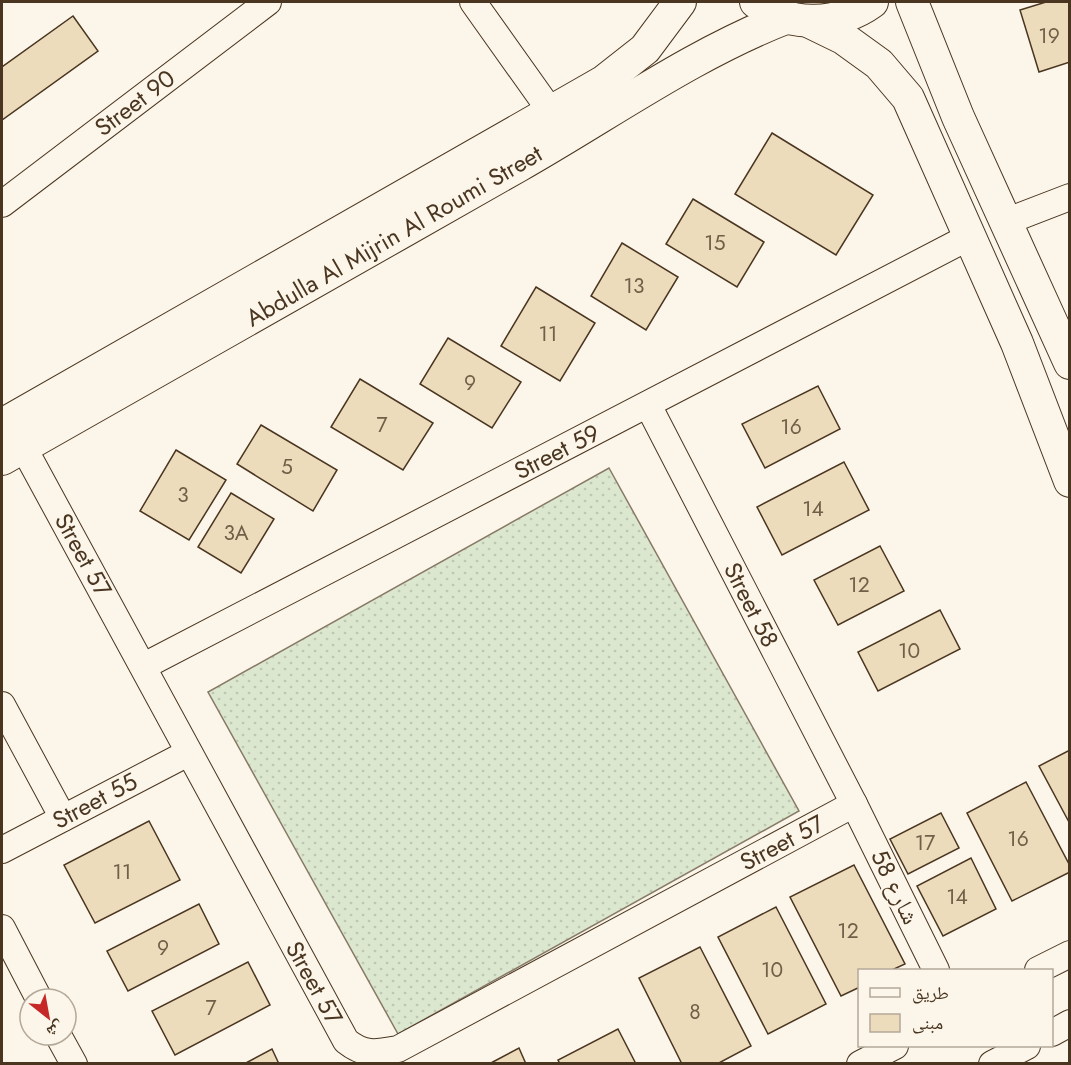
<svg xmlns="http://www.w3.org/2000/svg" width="1071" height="1065" font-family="Jost,'Noto Naskh Arabic',sans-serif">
	<defs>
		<pattern id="grass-dots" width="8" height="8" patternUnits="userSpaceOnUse" patternTransform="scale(1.5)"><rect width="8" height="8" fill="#dce7d0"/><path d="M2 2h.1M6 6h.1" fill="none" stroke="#bec7b2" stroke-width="1.8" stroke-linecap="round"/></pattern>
	</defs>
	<rect width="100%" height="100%" fill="#fbf6e9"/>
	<!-- grass -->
	<path fill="url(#grass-dots)" stroke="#887966" stroke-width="1.5" d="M609,468L799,811L398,1034L208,692Z"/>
	<!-- building -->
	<g fill="#ecdcbc" stroke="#4a3520" stroke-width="1.5">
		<path d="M1046,2H1070V62L1039,72L1020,10Z"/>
		<path d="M73,16L98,51L2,120V67Z"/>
		<path d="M772,133L873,195L836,255L735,194Z"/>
		<path d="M693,199L764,242L737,287L666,244Z"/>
		<path d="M622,243L678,277L646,330L591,296Z"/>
		<path d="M536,287L595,323L560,381L501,346Z"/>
		<path d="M448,338L521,382L492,428L420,384Z"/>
		<path d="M360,379L433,423L403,470L331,427Z"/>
		<path d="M818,386L840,429L765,468L742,424Z"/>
		<path d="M261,425L337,470L313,511L237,464Z"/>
		<path d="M176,450L226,480L189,540L140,511Z"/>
		<path d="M844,462L869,510L782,555L757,507Z"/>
		<path d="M231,493L274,519L241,573L198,547Z"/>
		<path d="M880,546L904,591L838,625L814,580Z"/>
		<path d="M940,610L960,649L878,691L858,652Z"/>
		<path d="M1070,750V824L1039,766Z"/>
		<path d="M1026,782L1070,866V872L1012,901L967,813Z"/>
		<path d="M941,813L959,848L908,874L890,839Z"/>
		<path d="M149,821L180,880L95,923L64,865Z"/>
		<path d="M971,858L996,909L943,936L917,886Z"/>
		<path d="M854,865L905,964L892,970H860V987L841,996L790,897Z"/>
		<path d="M199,904L219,944L128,991L107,951Z"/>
		<path d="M776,907L826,1004L768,1034L718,937Z"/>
		<path d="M700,947L751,1046L717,1064H682L639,978Z"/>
		<path d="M248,962L270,1005L175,1055L152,1011Z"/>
		<path d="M618,1029L636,1064H560L558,1060Z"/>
		<path d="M519,1048L526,1064H489Z"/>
		<path d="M272,1049L279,1064H244Z"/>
	</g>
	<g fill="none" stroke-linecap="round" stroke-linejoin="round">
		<defs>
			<g id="minor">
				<path d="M473,2L552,113L560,128"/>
				<path d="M2,204L268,2"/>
				<path d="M1005,222L1070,197"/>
				<path d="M648,405L854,804L936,970"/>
				<path d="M14,430L346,1041C365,1056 376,1053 398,1049L854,804"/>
				<path d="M144,666L969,237"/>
				<path d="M2,705L63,818"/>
				<path d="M2,850L188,753"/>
				<path d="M2,928L39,999"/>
				<path d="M1038,970L1070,954"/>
				<path d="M1052,1033L1070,1023"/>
				<path d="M58,1035L74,1064"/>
				<path d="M860,1064L895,1046"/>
				<path d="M992,1064L1027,1046"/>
			</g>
			<g id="major">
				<path d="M756,2C789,28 839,26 872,2"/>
				<path d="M912,2L958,117L1070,363"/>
				<path d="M808,21L843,38L879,64L908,98L1017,343L1070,481"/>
				<path d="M2,425L603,82L645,49L680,2"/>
				<path d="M2,459C173,361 346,264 518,166C608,115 692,54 788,17"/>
			</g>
		</defs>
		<!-- minor casing -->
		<use href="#minor" stroke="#4a3520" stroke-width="28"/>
		<!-- major casing -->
		<use href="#major" stroke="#4a3520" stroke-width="34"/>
		<!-- minor -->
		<use href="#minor" stroke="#fbf6e9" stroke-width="26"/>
		<!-- major -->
		<use href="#major" stroke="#fbf6e9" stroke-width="32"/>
	</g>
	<g text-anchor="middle" stroke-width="4.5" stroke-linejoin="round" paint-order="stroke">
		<!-- number labels -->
		<g font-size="21" fill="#725f47">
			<text x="1049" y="43">19</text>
			<text x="715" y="250">15</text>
			<text x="634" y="293">13</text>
			<text x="548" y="341">11</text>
			<text x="470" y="390">9</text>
			<text x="382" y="432">7</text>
			<text x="791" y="434">16</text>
			<text x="287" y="474">5</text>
			<text x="183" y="502">3</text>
			<text x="813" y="516">14</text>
			<text x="236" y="540">3A</text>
			<text x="859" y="592">12</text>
			<text x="909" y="658">10</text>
			<text x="1018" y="846">16</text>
			<text x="925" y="850">17</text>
			<text x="122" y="879">11</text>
			<text x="957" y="904">14</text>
			<text x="848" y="938">12</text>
			<text x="163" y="955">9</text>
			<text x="772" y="977">10</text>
			<text x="211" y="1015">7</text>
			<text x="695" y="1019">8</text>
		</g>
		<!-- street labels -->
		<g font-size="24" fill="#4a3520" stroke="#fbf6e9">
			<text transform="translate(135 103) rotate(-37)" y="8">Street 90</text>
			<text transform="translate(394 236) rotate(-30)" y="8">Abdulla Al Mijrin Al Roumi Street</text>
			<text transform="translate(557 452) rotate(-27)" y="8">Street 59</text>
			<text transform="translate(83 555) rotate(61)" y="8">Street 57</text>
			<text transform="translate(751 605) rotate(63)" y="8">Street 58</text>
			<text transform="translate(95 801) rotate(-28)" y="8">Street 55</text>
			<text transform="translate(782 843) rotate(-28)" y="8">Street 57</text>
			<text transform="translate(895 887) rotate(64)" y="8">شارع 58</text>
			<text transform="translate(314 983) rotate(61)" y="8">Street 57</text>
		</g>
	</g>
	<!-- border -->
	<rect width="1071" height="1065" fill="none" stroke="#4a3520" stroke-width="6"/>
	<!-- legend -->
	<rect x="858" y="969" width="195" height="78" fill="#fbf6e9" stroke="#b4a999" stroke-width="1.5"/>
	<rect x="870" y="988" width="30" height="9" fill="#fbf6e9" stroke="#b4a999" stroke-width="1.5"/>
	<text x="912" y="999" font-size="18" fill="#4a3520">طريق</text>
	<rect x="870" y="1014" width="30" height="18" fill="#ecdcbc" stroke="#b4a999" stroke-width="1.5"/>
	<text x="912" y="1029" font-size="18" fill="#4a3520">مبنى</text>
	<!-- north arrow -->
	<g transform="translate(48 1017) rotate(149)"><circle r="28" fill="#fbf6e9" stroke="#b4a999" stroke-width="1.5"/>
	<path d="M0-4.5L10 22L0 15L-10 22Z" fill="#c62828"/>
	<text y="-9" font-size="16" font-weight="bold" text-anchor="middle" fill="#4a3520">ش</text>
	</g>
</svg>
